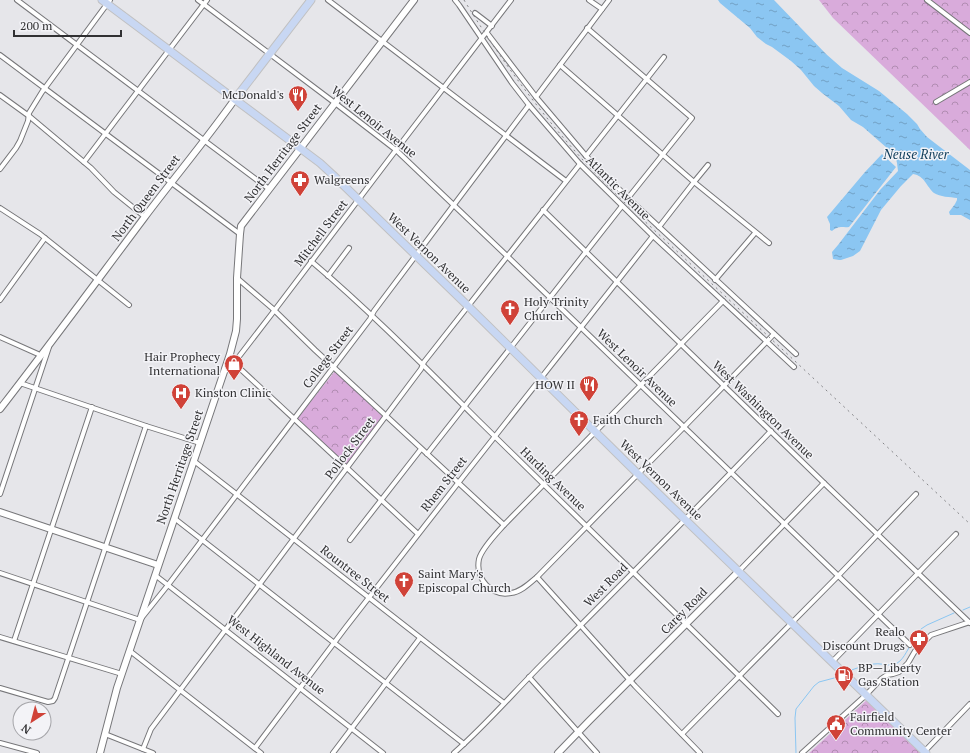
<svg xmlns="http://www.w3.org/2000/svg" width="970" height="753" font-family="'PT Serif',serif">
	<defs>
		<pattern id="park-crowns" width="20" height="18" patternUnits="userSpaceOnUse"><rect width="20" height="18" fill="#d9abdb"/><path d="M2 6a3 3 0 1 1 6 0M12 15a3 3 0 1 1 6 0" fill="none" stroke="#b18cb2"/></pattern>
		<pattern id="water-ripples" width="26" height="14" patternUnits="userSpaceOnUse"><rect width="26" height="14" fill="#8bc6f2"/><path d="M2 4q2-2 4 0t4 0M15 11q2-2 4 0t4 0" fill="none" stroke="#72a1c5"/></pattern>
	</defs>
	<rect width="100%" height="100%" fill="#e6e6ea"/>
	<!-- park -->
	<g fill="url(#park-crowns)">
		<path d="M819,0H970V150L833,18Z"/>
		<path d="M335,371L383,417L347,465L297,419Z"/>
		<path d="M870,697L926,753H809Z"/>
	</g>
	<!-- pitch -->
	<path fill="#d9abdb" d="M893,744L902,753H886Z"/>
	<!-- water -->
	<g fill="url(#water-ripples)">
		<path d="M718,0H774L826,54L842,68L879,91L907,114L917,124L920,129L927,137L970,170V220L961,215H950L949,212L955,204L957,200V198C950,197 940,197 934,193C926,186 925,176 913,174L901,186L881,210L860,251L853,256L841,260H839L833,259L832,252L838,245L880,190L898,171L897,163L895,155L863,127L851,120L839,106L822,93L814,86L801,70L791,61L772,47L766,44L757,37L750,28L720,3Z"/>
		<path d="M882,154L896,167L849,227C842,228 840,225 832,231L830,230V224L827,217L865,172Z"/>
	</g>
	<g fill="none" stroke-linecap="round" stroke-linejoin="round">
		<!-- stream -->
		<g stroke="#8bc6f2" stroke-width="1">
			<path d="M963,610L970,607"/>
			<path d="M912,644L921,629L927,625L954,613"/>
			<path d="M849,671C857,668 865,665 874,664C879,663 884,665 890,665C901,665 905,654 910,646"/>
			<path d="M796,753L795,718L796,709L814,686L819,682L838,677"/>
		</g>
		<defs>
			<g id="street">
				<path d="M17,0L269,189"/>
				<path d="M198,0L335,103L396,150L507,256L856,593L910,645"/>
				<path d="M328,0L566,181"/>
				<path d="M455,0L459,5L512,83L529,105L580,164L653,236L794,367"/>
				<path d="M589,0L602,9"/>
				<path d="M927,0L970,33"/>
				<path d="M475,13L492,26"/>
				<path d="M587,28L692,118L628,198"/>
				<path d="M487,33L536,97L586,156L628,198L796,354"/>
				<path d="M0,55L240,234"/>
				<path d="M560,65L694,182L769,243"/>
				<path d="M0,95L29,116L91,168L114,192L145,217"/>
				<path d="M536,97L609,0"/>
				<path d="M936,102L970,82"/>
				<path d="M586,156L664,57"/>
				<path d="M84,162L207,0"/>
				<path d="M0,169L16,148L20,141L28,121L29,113L42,92L110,0"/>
				<path d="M0,208L40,234L129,305"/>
				<path d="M543,210L824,483L970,623"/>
				<path d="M659,227L694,182L708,165"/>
				<path d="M311,261C370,311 423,365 477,419C578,517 677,616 778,714"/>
				<path d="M328,276L349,248"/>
				<path d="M237,278L272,308L315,350L504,525"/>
				<path d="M715,280L755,233"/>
				<path d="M0,300L45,238"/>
				<path d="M723,301L504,525C496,534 482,548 479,559C475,579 492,597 511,593C521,592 530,583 537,577L684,427L774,334"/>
				<path d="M0,337L38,354"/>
				<path d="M234,363L418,534"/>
				<path d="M225,370L234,363L274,311L396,150L511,0"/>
				<path d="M20,383L146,426L200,443"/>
				<path d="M427,454L622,206"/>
				<path d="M194,461L504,703"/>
				<path d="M0,494L49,347"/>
				<path d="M174,518L464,744"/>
				<path d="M350,540L421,449"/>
				<path d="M739,571L824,483"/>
				<path d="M0,573L140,620L168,585L370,319L374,311L529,105"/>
				<path d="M155,575L383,753"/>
				<path d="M537,577L635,686L700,753"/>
				<path d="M0,637L122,674"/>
				<path d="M14,641L92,407"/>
				<path d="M130,651L261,753"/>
				<path d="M832,662L956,534"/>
				<path d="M529,677L597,753"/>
				<path d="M0,688L48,702L53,701L55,698L146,426"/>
				<path d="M105,734L153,753"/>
				<path d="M682,734L838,576L916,494"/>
				<path d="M0,743L37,753"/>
				<path d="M255,748L346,627L455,487L653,236"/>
				<path d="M143,749L151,729L421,369L424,362L580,164"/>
				<path d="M924,752L970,704"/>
				<path d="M333,753L420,638"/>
				<path d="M454,753C486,725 514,692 544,662C620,586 696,509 771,431"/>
				<path d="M802,753L866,695L881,679L887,675L893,674L899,672L908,663L915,651L931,635L970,622"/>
			</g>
			<g id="secondary">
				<path d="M0,409C49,346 96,282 144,218C174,178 206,140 235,99"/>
				<path d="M0,512L158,565"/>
				<path d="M100,753L117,688L230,354L236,331L237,319V278L240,234L241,226L414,0"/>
				<path d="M558,753L589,721L739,571"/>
			</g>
			<g id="primary">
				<path d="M102,0L320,163L333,175L468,306L638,474L926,753"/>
				<path d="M235,99L311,0"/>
			</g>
		</defs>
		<!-- street casing -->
		<use href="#street" stroke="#77777a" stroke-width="6"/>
		<!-- secondary casing -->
		<use href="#secondary" stroke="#77777a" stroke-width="8"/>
		<!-- primary casing -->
		<use href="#primary" stroke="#c1c1c2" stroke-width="9"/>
		<!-- street -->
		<use href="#street" stroke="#fff" stroke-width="4"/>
		<!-- secondary -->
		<use href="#secondary" stroke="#fff" stroke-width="6"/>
		<!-- primary -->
		<use href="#primary" stroke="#c8d7f3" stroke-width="7"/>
		<!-- rail -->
		<path stroke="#858588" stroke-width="1" stroke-dasharray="2 4" stroke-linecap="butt" d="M464,0C499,57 537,109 582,159C595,174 610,188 624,202L970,524"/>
	</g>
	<!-- icons -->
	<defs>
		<symbol id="restaurant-pin" viewBox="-11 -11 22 30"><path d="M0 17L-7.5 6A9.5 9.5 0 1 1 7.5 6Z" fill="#d04238" stroke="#f3f3f7"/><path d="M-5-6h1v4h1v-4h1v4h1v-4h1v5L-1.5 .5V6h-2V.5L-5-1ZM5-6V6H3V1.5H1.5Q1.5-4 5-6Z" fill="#fff"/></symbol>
		<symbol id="pharmacy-pin" viewBox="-11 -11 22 30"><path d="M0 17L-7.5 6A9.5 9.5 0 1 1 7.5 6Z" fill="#d04238" stroke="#f3f3f7"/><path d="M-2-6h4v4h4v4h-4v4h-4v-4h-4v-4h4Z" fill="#fff"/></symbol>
		<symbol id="church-pin" viewBox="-11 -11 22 30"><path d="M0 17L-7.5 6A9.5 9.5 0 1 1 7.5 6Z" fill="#d04238" stroke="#f3f3f7"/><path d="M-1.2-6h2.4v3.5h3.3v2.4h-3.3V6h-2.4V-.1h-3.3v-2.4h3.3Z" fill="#fff"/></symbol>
		<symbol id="shop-pin" viewBox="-11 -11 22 30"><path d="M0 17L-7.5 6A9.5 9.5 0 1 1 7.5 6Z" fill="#d04238" stroke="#f3f3f7"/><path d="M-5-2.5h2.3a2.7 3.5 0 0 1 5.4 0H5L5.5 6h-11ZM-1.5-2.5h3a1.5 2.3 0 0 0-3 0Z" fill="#fff"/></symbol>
		<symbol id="hospital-pin" viewBox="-11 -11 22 30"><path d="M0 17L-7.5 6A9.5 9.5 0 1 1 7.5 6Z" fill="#d04238" stroke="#f3f3f7"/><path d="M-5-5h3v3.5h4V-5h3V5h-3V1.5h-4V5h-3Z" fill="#fff"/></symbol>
		<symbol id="fuel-pin" viewBox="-11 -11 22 30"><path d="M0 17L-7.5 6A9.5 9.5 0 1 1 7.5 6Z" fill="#d04238" stroke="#f3f3f7"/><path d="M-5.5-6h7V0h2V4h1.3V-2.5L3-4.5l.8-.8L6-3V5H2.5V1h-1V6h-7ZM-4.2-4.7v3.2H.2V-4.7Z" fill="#fff"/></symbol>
		<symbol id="civic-pin" viewBox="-11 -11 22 30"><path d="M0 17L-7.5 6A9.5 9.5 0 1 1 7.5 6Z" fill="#d04238" stroke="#f3f3f7"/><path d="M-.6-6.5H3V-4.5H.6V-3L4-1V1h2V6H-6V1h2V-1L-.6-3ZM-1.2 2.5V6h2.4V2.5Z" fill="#fff"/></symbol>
	</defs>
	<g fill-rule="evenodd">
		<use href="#restaurant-pin" x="287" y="84" width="22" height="30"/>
		<use href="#pharmacy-pin" x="289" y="169" width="22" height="30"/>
		<use href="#church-pin" x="499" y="298" width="22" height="30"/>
		<use href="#shop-pin" x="223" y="353" width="22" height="30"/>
		<use href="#restaurant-pin" x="578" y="374" width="22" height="30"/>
		<use href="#hospital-pin" x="170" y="382" width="22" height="30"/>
		<use href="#church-pin" x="568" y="409" width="22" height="30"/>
		<use href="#church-pin" x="393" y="570" width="22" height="30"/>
		<use href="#pharmacy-pin" x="908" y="628" width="22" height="30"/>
		<use href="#fuel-pin" x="833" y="664" width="22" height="30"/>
		<use href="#civic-pin" x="825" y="713" width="22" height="30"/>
	</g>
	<g text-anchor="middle" stroke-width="3" stroke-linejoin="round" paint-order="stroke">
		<!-- poi labels -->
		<g font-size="12" fill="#313133" stroke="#f3f3f7" text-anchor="start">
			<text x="284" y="99" text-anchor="end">McDonald's</text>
			<text x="314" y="184">Walgreens</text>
			<text x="524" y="306">Holy Trinity<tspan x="524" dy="14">Church</tspan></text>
			<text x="220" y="361" text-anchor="end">Hair Prophecy<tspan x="220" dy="14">International</tspan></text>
			<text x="575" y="389" text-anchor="end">HOW II</text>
			<text x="195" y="397">Kinston Clinic</text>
			<text x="593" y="424">Faith Church</text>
			<text x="418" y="578">Saint Mary's<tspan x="418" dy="14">Episcopal Church</tspan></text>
			<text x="905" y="636" text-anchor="end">Realo<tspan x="905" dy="14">Discount Drugs</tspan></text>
			<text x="858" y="672">BP—Liberty<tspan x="858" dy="14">Gas Station</tspan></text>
			<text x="850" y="721">Fairfield<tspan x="850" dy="14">Community Center</tspan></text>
		</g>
		<!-- street labels -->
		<g font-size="12" fill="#313133" stroke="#f3f3f7">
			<text transform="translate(374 122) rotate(39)" y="4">West Lenoir Avenue</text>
			<text transform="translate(283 153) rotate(-53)" y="4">North Herritage Street</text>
			<text transform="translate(618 188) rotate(45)" y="4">Atlantic Avenue</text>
			<text transform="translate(146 198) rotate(-53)" y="4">North Queen Street</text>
			<text transform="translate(321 233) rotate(-53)" y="4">Mitchell Street</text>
			<text transform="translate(429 253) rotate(44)" y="4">West Vernon Avenue</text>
			<text transform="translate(328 357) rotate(-53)" y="4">College Street</text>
			<text transform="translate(637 368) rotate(44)" y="4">West Lenoir Avenue</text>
			<text transform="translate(763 410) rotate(44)" y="4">West Washington Avenue</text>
			<text transform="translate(350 448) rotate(-53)" y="4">Pollock Street</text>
			<text transform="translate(180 467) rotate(-71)" y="4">North Herritage Street</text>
			<text transform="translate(553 479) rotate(44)" y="4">Harding Avenue</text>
			<text transform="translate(661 480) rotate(44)" y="4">West Vernon Avenue</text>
			<text transform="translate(444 484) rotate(-52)" y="4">Rhem Street</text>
			<text transform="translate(355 574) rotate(38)" y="4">Rountree Street</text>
			<text transform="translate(606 585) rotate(-45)" y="4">West Road</text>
			<text transform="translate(684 611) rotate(-45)" y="4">Carey Road</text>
			<text transform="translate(276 655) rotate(38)" y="4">West Highland Avenue</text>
		</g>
		<!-- water labels -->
		<g font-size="13" font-style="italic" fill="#103e5b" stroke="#f3f3f7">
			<text x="916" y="159">Neuse River</text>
		</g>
	</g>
	<!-- north arrow -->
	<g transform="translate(32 721) rotate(216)"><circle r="19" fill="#f3f3f7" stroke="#a5a5a9"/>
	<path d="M0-3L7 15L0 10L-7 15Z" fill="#d04238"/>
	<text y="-6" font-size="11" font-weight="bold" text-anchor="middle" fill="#313133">N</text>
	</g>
	<!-- scale -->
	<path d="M14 30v6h107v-6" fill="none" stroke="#313133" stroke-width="2"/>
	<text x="20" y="30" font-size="12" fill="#313133" stroke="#f3f3f7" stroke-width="3" paint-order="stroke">200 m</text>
</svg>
